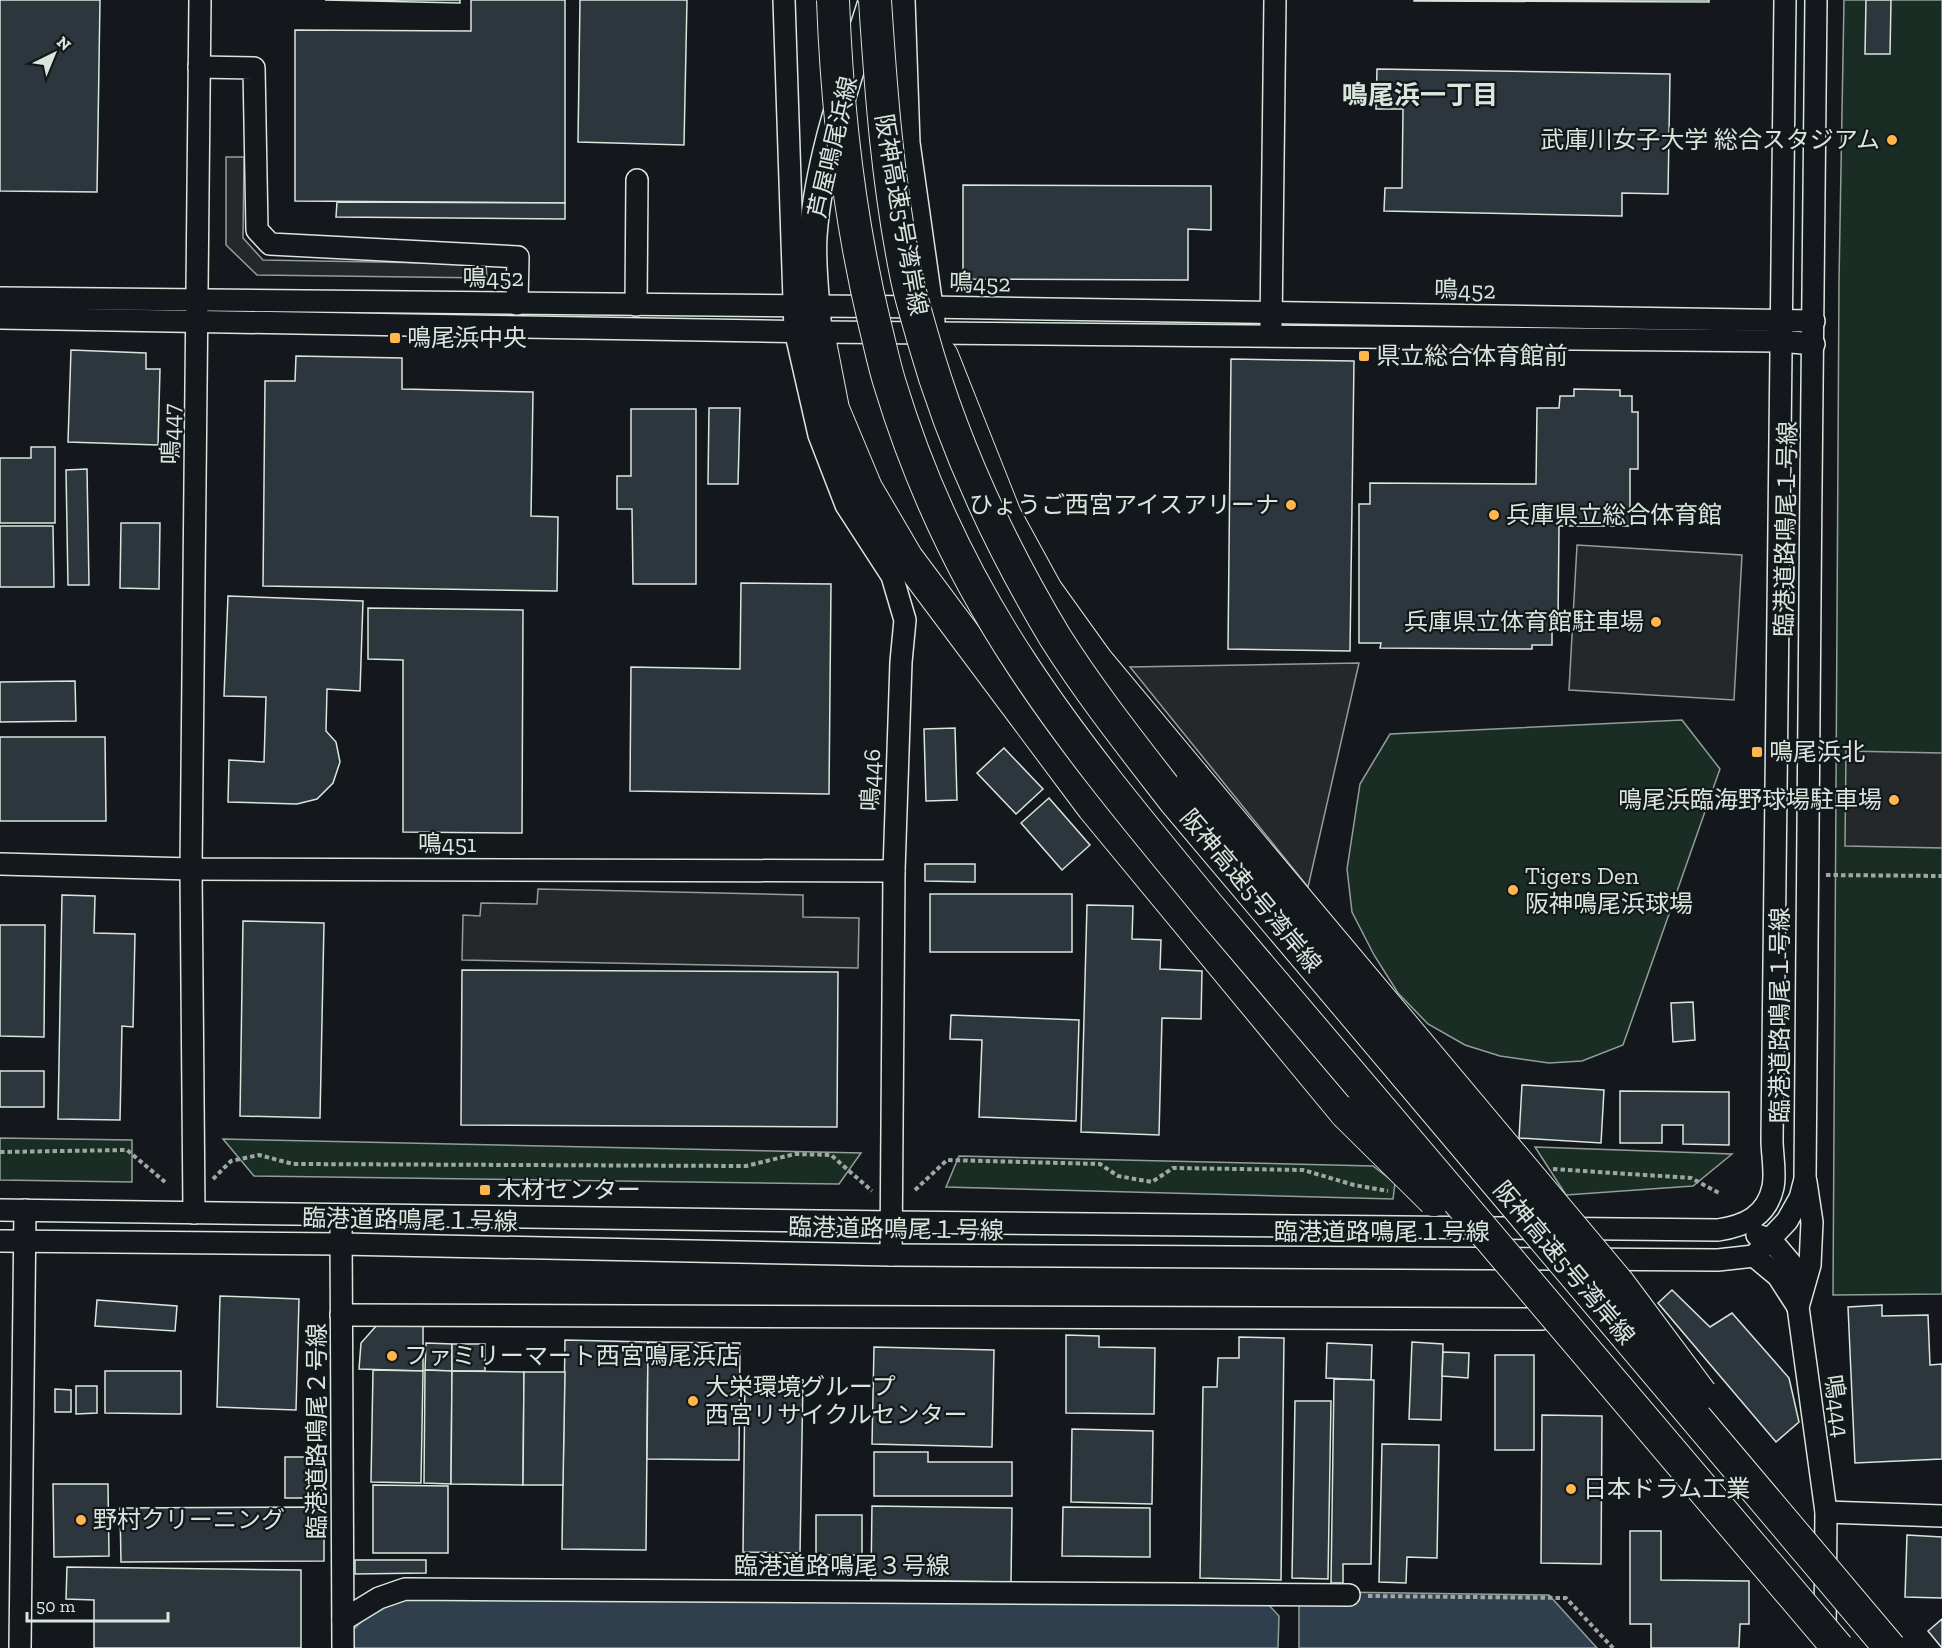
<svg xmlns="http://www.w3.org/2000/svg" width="1942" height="1648" font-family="'Zilla Slab','Noto Sans JP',serif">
	<rect width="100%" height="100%" fill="#14181c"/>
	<!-- green -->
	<g fill="#1a2d24" stroke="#939e99" stroke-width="1.5">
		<path d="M1844,0H1942V1294L1833,1295L1839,281Z"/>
		<path d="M1682,720L1720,769L1623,1045L1582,1061L1549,1063L1500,1056L1465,1045L1428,1024L1398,993L1374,955L1352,912L1347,869L1360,784L1390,734Z"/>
		<path d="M0,1138L132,1140V1182L0,1180Z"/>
		<path d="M223,1139L861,1153L839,1184L254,1176Z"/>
		<path d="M1535,1147L1732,1154L1693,1186L1566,1195Z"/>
		<path d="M959,1156L1373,1166L1395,1183L1393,1199L946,1187Z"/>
	</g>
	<!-- parking -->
	<g fill="#24282b" stroke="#939e99" stroke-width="1.5">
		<path d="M226,157H244L243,238L263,260L486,264L487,278L257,275L226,245Z"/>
		<path d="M1577,545L1742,555L1734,700L1569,690Z"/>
		<path d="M1359,663L1308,887L1130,667Z"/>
		<path d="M1846,751L1942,753V848L1845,846Z"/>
		<path d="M538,889L803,895V917L859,918L858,968L462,960L463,915L480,916L481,903L537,904Z"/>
	</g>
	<!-- water -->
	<g fill="#2f3f4d" stroke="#939e99" stroke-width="1.5">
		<path d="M393,1590L1267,1603L1279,1616L1278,1648H349V1634Z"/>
		<path d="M1335,1592L1549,1595L1597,1648H1299V1604Z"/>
	</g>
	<!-- building -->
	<g fill="#2c363c" stroke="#d8e6dc" stroke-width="1.5">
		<path d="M0,0H100L97,192L0,191Z"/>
		<path d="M325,0H460V3Z"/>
		<path d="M471,0H565V203L295,201V30L471,31Z"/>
		<path d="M580,0H687L684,145L578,142Z"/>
		<path d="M1414,0H1709V2L1414,1Z"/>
		<path d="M1866,0H1891L1890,54H1865Z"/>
		<path d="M1377,69L1670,74L1668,194L1622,193V216L1384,211L1385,188H1402L1403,109H1376Z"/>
		<path d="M963,185L1211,186V230L1188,229V280L963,279Z"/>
		<path d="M337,202L565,203V219L336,217Z"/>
		<path d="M71,350L146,353V369H160L158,445L68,442Z"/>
		<path d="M296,356L402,358V389L533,392L531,516L558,517L557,591L263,586L265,381H295Z"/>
		<path d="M1231,359L1354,361L1350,651L1228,649Z"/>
		<path d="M1574,389L1620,390V396H1632V412H1638V469H1630V526H1559L1558,623H1552V645H1532V649L1380,648L1381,643H1359V504H1370V483L1536,484L1537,408H1559L1560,396H1574Z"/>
		<path d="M709,408H740L738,484H708Z"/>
		<path d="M631,409H696V584H633L632,509H617V476H631Z"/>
		<path d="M31,447H55V523H0V458H31Z"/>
		<path d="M87,469L89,585H68L66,470Z"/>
		<path d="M121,523H160L159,589L120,588Z"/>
		<path d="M0,526H53L54,587H0Z"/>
		<path d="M741,583L831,584L829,794L630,791L631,667L740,669Z"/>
		<path d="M228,596L363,601L360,691L327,689L326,731L336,742L340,762L333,783L317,799L297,804L228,802L229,760L264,762L266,697L224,696Z"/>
		<path d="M368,608L523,610L522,833L403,832V660L368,659Z"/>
		<path d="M75,681L76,721L0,722V682Z"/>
		<path d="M955,728L957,800L926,801L924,729Z"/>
		<path d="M0,737H105L106,821H0Z"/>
		<path d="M1004,748L1043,789L1016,814L977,773Z"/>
		<path d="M1049,798L1090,845L1062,870L1021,823Z"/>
		<path d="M925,864H975V882L925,881Z"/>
		<rect x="930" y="894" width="142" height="58"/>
		<path d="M62,895L95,896L94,933L135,934L133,1027L122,1026L120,1120L58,1119Z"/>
		<path d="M1087,905L1133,906L1132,939L1161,940L1160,969L1202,971L1201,1019L1162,1018L1159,1135L1081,1132Z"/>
		<path d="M243,921L324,923L320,1118L240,1116Z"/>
		<path d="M0,925H45L44,1037L0,1036Z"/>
		<path d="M462,970L838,972L837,1127L461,1125Z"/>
		<path d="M1693,1002L1695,1040L1673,1042L1671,1003Z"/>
		<path d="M951,1015L1079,1020L1076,1121L979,1117L982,1040L950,1039Z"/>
		<rect x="0" y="1071" width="44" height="36"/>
		<path d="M1522,1085L1604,1090L1601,1143L1519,1138Z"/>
		<path d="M1620,1091L1729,1092V1145L1683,1144V1125H1662V1143H1620Z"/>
		<path d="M1672,1290L1710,1327L1732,1313L1789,1378L1799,1422L1776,1442L1658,1303Z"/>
		<path d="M220,1296L299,1299L296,1410L217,1407Z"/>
		<path d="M97,1300L177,1306L175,1331L95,1326Z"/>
		<path d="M1882,1305V1316L1928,1315L1930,1365L1942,1364V1459L1855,1463L1848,1307Z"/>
		<path d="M377,1325H423V1371L359,1369L361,1343Z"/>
		<path d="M1066,1335L1099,1336V1347L1155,1348L1154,1414L1066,1413Z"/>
		<path d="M1239,1337L1284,1338L1281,1580L1200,1578L1203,1387H1217L1218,1358H1239Z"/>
		<path d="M565,1340L648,1342L646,1550L562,1549Z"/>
		<path d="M648,1342L740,1343L739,1460L647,1459Z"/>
		<path d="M1412,1342L1443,1344L1441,1420L1409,1419Z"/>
		<path d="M426,1343L452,1344V1371L425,1370Z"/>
		<path d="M1327,1343L1372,1345L1371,1380L1326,1378Z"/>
		<rect x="452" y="1344" width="33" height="27"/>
		<path d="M874,1347L994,1350L992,1447L872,1444Z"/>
		<path d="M1443,1352L1469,1353L1468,1378L1442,1376Z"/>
		<rect x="1495" y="1355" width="39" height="95"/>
		<path d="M373,1370L423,1371L421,1483L371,1482Z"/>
		<path d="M425,1370L452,1371L451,1484L424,1483Z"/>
		<path d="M105,1371H181V1414L105,1413Z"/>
		<path d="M452,1371L524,1372L523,1485L451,1484Z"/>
		<path d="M524,1372H565L563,1485H523Z"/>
		<path d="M745,1379L803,1380L800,1553L743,1552Z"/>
		<path d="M1334,1379L1374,1380L1371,1564H1343V1583H1331Z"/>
		<path d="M76,1386H97V1413L76,1414Z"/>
		<path d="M55,1389L71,1390V1412H55Z"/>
		<path d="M1295,1401H1331L1328,1579L1292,1578Z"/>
		<path d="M1542,1415L1602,1416L1601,1564L1541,1563Z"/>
		<path d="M1072,1429L1153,1431L1152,1504L1071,1502Z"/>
		<path d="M1382,1444L1439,1445L1437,1558L1407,1557L1406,1583L1379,1582Z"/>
		<path d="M874,1452H928V1462H1012V1496H874Z"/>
		<path d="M285,1457H321L322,1498H285Z"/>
		<path d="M53,1484H108L109,1556L54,1557Z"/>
		<path d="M373,1485L448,1486V1553H373Z"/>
		<path d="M872,1506L1012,1508L1011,1582L871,1580Z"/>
		<path d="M324,1507V1561L121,1562L120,1508Z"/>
		<path d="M1063,1507L1150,1508V1557L1062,1556Z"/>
		<rect x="816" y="1515" width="46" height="40"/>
		<path d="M1630,1531H1661V1580L1749,1581V1624H1740L1739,1648H1651V1624H1630Z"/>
		<path d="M1907,1535L1942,1537V1598L1905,1597Z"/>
		<path d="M355,1560H426V1573L355,1574Z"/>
		<path d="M67,1567L301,1570V1648H94V1600L66,1599Z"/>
		<path d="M1942,1619V1648L1928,1631Z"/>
	</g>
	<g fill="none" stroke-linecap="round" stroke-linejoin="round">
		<defs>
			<g id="minor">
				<path d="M784,0L795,330L819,435L846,505L892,576L905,620L901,662L894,871L891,1255"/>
				<path d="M199,67L254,68L257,230L270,244L518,257L517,304"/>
				<path d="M0,298L928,307L1814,321"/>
				<path d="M636,305L637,180"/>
				<path d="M0,318L818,332L1780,341L1814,344"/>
				<path d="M1271,326L1275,0"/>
				<path d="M0,864L191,869L894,871"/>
				<path d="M1806,1182L1812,1222L1810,1265L1798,1307L1826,1512L1825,1635"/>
				<path d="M0,1210L892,1222L1718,1230C1745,1226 1767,1216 1773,1187C1776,1173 1772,1154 1772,1140L1785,0"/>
				<path d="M194,1213L191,869L200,0"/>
				<path d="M341,1230L343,1648"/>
				<path d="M1757,1235L1771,1240L1805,1280"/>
				<path d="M0,1241L341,1244L891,1255L1718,1260L1754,1256L1787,1221L1800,1198L1805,1179C1805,786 1814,393 1816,0"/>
				<path d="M1754,1256L1778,1276L1798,1307"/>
				<path d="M341,1315L1542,1319"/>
				<path d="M1826,1512L1942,1516"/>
				<path d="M343,1620L379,1598L405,1589L1349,1595"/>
				<path d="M20,1648L25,1210"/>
			</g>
			<g id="major">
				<path d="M901,0L906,143L931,321"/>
				<path d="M818,332C816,301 811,267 813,236C819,156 848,78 872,2"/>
			</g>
			<g id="highway">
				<path d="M818,332L833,409L866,488L907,558L1093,807L1346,1113"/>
				<path d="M942,356L1005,515L1046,590L1097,661L1193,776"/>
			</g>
		</defs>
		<!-- minor casing -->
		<use href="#minor" stroke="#d8e6dc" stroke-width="24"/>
		<!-- major casing -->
		<use href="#major" stroke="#d8e6dc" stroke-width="30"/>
		<!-- highway casing -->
		<use href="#highway" stroke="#d8e6dc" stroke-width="34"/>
		<!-- path -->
		<g stroke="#9da8a2" stroke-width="4" stroke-dasharray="4.5 3" stroke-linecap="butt">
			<path d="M1826,875L1942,876"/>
			<path d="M0,1152L127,1150L165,1182"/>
			<path d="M1553,1169L1691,1178L1719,1193"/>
			<path d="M213,1179L231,1161L259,1155L293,1164L746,1166L795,1154L831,1155L872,1191"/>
			<path d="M915,1190L947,1160L1100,1164L1118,1176L1152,1182L1173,1168L1303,1170L1354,1185L1388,1191"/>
			<path d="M1368,1596L1566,1598L1613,1648"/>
		</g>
		<!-- minor -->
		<use href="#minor" stroke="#14181c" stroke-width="21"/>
		<!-- major -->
		<use href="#major" stroke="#14181c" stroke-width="27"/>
		<!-- highway -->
		<use href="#highway" stroke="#14181c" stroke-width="32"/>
		<defs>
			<g id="highway-bridge">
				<path d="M833,0C837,110 849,218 875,325C880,345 884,365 890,384C920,483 966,580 1023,666C1079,751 1144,828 1208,906L1838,1648"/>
				<path d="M875,0C881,93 888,187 907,279C911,298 917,317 922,335C952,442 998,542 1055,637C1091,694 1134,748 1175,801L1890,1648"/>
				<path d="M1193,776L1619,1284L1701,1394"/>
				<path d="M1346,1113L1434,1200"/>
			</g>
		</defs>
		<!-- highway-bridge casing -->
		<use href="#highway-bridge" stroke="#d8e6dc" stroke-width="34" stroke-linecap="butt"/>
		<!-- highway-bridge -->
		<use href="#highway-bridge" stroke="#14181c" stroke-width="32"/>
	</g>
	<!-- markers -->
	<g fill="#ffb74d" stroke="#14181c" stroke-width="2">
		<circle cx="1892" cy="140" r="6"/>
		<rect x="389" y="332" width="12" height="12" rx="3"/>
		<rect x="1358" y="350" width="12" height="12" rx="3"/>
		<circle cx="1291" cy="505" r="6"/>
		<circle cx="1494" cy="515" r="6"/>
		<circle cx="1656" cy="622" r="6"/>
		<rect x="1751" y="746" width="12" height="12" rx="3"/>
		<circle cx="1894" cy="800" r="6"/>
		<circle cx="1513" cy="890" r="6"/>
		<rect x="479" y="1184" width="12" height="12" rx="3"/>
		<circle cx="392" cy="1356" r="6"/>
		<circle cx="693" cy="1401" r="6"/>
		<circle cx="1571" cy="1489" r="6"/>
		<circle cx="81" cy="1520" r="6"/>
	</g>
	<g text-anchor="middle" stroke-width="4.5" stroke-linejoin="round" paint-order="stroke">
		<!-- poi labels -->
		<g font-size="24" fill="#d8e6dc" stroke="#14181c" text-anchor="start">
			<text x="1880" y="148" text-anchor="end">武庫川女子大学 総合スタジアム</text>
			<text x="407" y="346">鳴尾浜中央</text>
			<text x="1376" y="364">県立総合体育館前</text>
			<text x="1279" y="513" text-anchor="end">ひょうご西宮アイスアリーナ</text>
			<text x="1506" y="523">兵庫県立総合体育館</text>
			<text x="1644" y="630" text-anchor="end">兵庫県立体育館駐車場</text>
			<text x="1769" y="760">鳴尾浜北</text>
			<text x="1882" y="808" text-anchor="end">鳴尾浜臨海野球場駐車場</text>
			<text x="1525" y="884">Tigers Den<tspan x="1525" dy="28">阪神鳴尾浜球場</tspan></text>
			<text x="497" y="1198">木材センター</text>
			<text x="404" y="1364">ファミリーマート西宮鳴尾浜店</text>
			<text x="705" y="1395">大栄環境グループ<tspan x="705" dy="28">西宮リサイクルセンター</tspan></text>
			<text x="1583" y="1497">日本ドラム工業</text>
			<text x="93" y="1528">野村クリーニング</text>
		</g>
		<!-- street labels -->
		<g font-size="24" fill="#d8e6dc" stroke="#14181c">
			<text transform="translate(833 147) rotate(-77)" y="8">芦屋鳴尾浜線</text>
			<text transform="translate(901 215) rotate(80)" y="8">阪神高速5号湾岸線</text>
			<text x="493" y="286">鳴452</text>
			<text transform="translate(980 283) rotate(1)" y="8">鳴452</text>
			<text transform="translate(1465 290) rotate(1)" y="8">鳴452</text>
			<text transform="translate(171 434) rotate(-89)" y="8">鳴447</text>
			<text transform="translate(1786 529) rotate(-89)" y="8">臨港道路鳴尾１号線</text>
			<text transform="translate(871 780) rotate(-88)" y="8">鳴446</text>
			<text x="447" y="852">鳴451</text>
			<text transform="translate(1251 891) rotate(50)" y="8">阪神高速5号湾岸線</text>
			<text transform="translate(1780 1015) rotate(-90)" y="8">臨港道路鳴尾１号線</text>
			<text transform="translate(410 1220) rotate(1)" y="8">臨港道路鳴尾１号線</text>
			<text transform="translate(896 1229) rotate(1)" y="8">臨港道路鳴尾１号線</text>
			<text x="1382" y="1240">臨港道路鳴尾１号線</text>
			<text transform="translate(1564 1263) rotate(50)" y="8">阪神高速5号湾岸線</text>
			<text transform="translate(1837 1406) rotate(82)" y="8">鳴444</text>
			<text transform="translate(317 1431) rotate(-90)" y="8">臨港道路鳴尾２号線</text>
			<text x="842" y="1574">臨港道路鳴尾３号線</text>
		</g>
		<!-- neighbourhood labels -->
		<g font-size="26" font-weight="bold" fill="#d8e6dc" stroke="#14181c">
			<text x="1420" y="104">鳴尾浜一丁目</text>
		</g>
	</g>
	<!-- north arrow -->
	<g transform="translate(54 54) rotate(43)" stroke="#14181c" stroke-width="4.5" paint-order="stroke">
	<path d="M0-4.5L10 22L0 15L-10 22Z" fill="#d8e6dc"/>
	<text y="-9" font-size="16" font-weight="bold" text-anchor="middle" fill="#d8e6dc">N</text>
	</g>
	<!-- scale -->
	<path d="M27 1612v9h141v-9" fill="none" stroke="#d8e6dc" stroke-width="3"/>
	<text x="36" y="1612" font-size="18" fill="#d8e6dc" stroke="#14181c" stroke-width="4.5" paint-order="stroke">50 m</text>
</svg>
